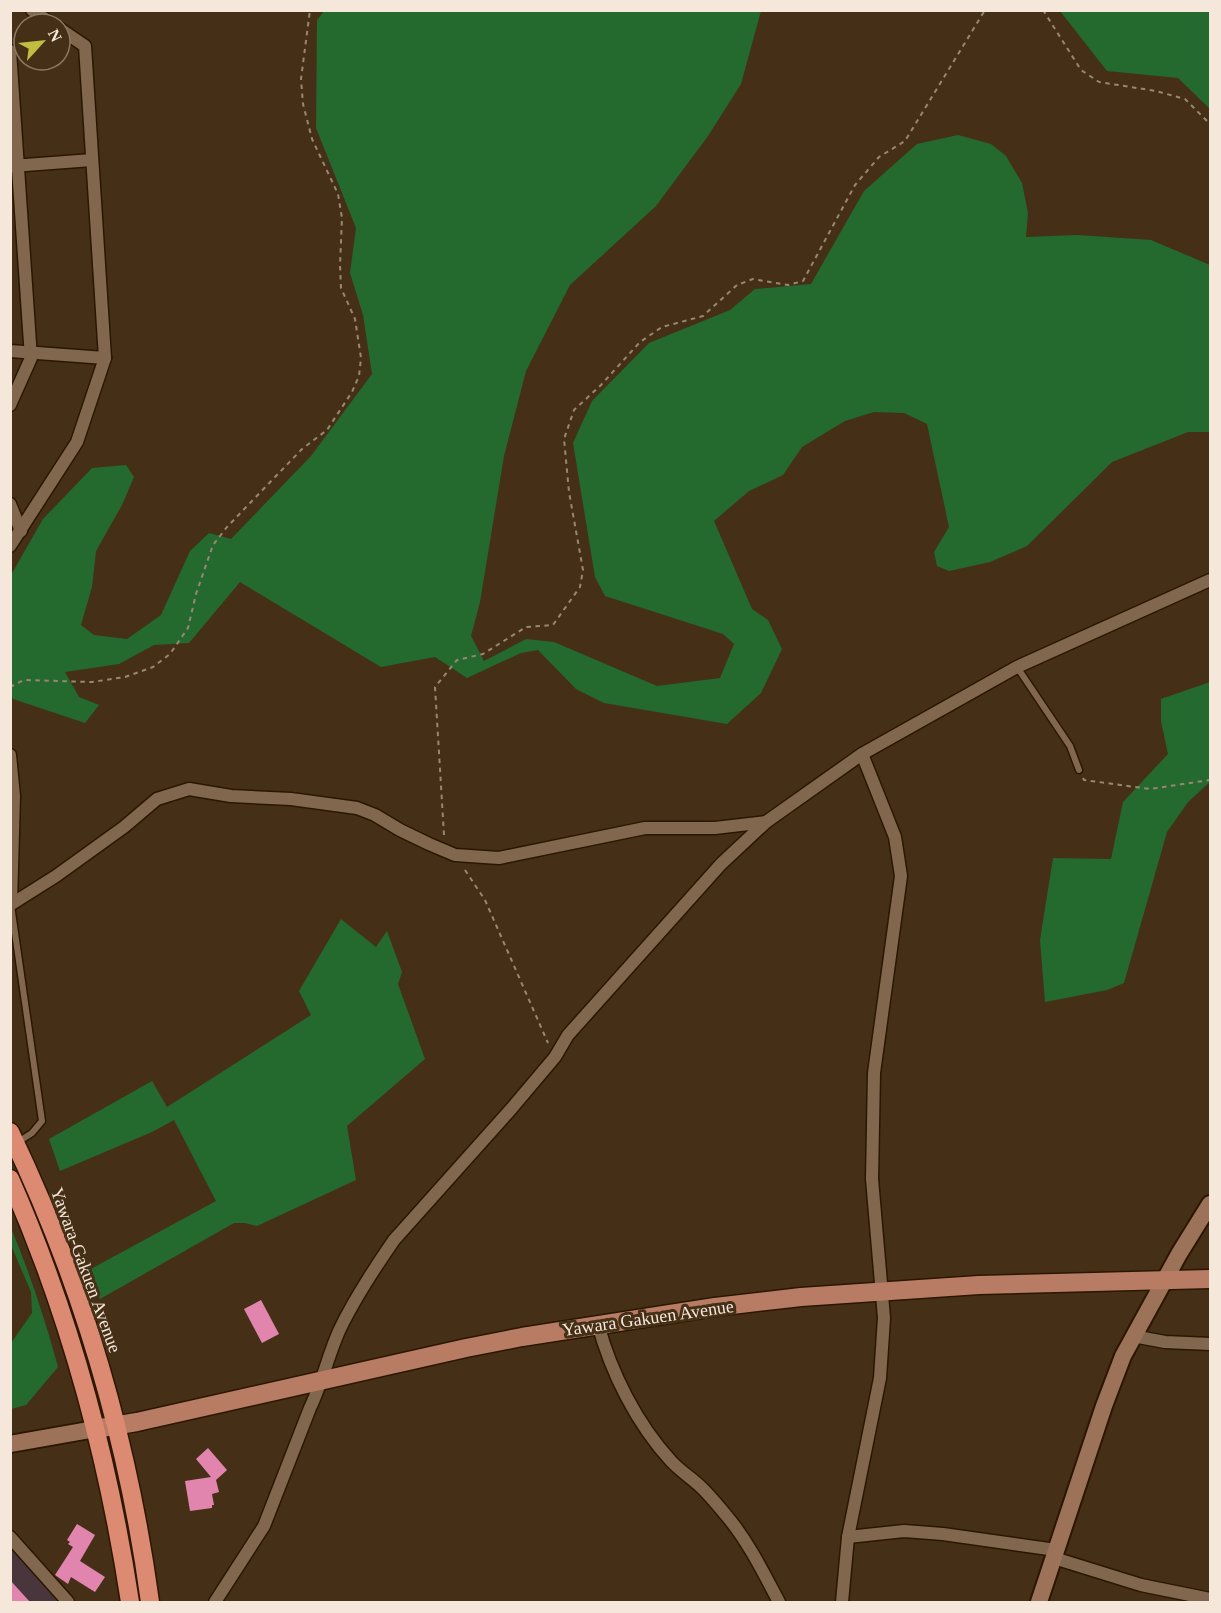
<svg xmlns="http://www.w3.org/2000/svg" width="1221" height="1613" font-family="Georgia,serif">
	<rect width="100%" height="100%" fill="#453017"/>
	<!-- industrial -->
	<path fill="#49363d" d="M10,1546L59,1602H60H11Z"/>
	<!-- green -->
	<g fill="#24692e">
		<path d="M324,11H761L741,84L708,136L656,206L570,285L526,371L504,456L480,602L471,636L484,661L526,639L554,642L657,686L720,678L734,644L723,634L605,596L595,577L573,443L592,401L649,343L730,310L755,289L811,284L864,191L917,144L958,135L991,144L1006,156L1022,183L1028,213L1026,237L1077,235L1151,240L1210,265V432H1188L1112,462L1027,546L990,562L949,571L937,566L934,552L949,527L927,424L904,413L874,412L845,421L802,447L783,475L749,491L714,521L752,609L768,620L782,649L761,693L727,724L604,703L576,689L538,650L521,653L467,678L435,657L381,667L240,582L189,643L154,645L119,664L65,672L79,697L99,705L85,723L13,699L10,691L11,575L43,519L92,468L126,465L134,477L122,505L96,551L92,587L81,625L94,635L127,639L161,615L190,551L209,533L231,539L311,456L372,374L363,315L350,273L356,228L316,128L317,20Z"/>
		<path d="M1168,11H1210V109L1178,78L1107,71L1060,11Z"/>
		<path d="M1210,682V782L1188,802L1167,832L1124,983L1107,990L1045,1002L1040,940L1053,858L1111,859L1123,802L1168,754L1161,721V699Z"/>
		<path d="M341,919L376,947L387,931L402,972L398,984L425,1059L347,1126L356,1180L257,1226L245,1223H234L100,1299L89,1270L216,1201L174,1120L152,1132L60,1171L49,1139L152,1081L167,1107L311,1015L299,991Z"/>
		<path d="M11,1228C30,1274 45,1319 58,1367L26,1405L11,1409V1343L32,1313L31,1292L11,1245Z"/>
	</g>
	<!-- building -->
	<g fill="#e285ae">
		<path d="M261,1300L279,1334L262,1343L244,1309Z"/>
		<path d="M208,1448L227,1470L216,1480L219,1492L212,1494L214,1505H212V1508L190,1511L185,1481L211,1477L196,1459Z"/>
		<path d="M77,1524L95,1535L80,1561L105,1577L95,1592L71,1577L68,1584L55,1575L73,1547L68,1544L70,1542L67,1540Z"/>
		<path d="M10,1580L30,1602H10Z"/>
	</g>
	<g fill="none" stroke-linecap="round" stroke-linejoin="round">
		<defs>
			<g id="lane">
				<path d="M1017,667L1070,746L1079,770"/>
				<path d="M11,905L42,1121L32,1133L18,1142"/>
			</g>
			<g id="street">
				<path d="M32,10L52,24"/>
				<path d="M10,51L31,358L10,405"/>
				<path d="M12,166L92,160"/>
				<path d="M10,351L105,358"/>
				<path d="M10,504L21,531"/>
				<path d="M10,546L77,442L105,358L85,46L60,29"/>
				<path d="M10,755L14,796L11,904"/>
				<path d="M10,905L56,876L124,827L157,799L189,789L231,796L291,799L357,808L375,815L400,830L429,844L455,855L499,858L645,828H715L766,822"/>
				<path d="M598,1324C611,1373 637,1424 671,1461C680,1471 693,1479 702,1488C712,1498 721,1509 730,1520C750,1545 764,1574 779,1602"/>
				<path d="M1133,1336L1165,1342L1210,1344"/>
				<path d="M10,1537L68,1602"/>
				<path d="M848,1537L904,1531L943,1534L1056,1550"/>
				<path d="M1054,1558L1141,1585L1210,1599"/>
				<path d="M215,1602L264,1526L310,1408C322,1383 328,1356 339,1331C354,1299 374,1269 394,1240L512,1108L555,1057L568,1035L721,864L766,822L862,754L1017,667L1210,580"/>
				<path d="M842,1602L848,1537L880,1378L884,1318L872,1179L874,1073L901,876L895,837L862,754"/>
			</g>
			<g id="secondary">
				<path d="M10,1444L95,1429"/>
				<path d="M1039,1602L1104,1406L1123,1356L1179,1254L1210,1204"/>
			</g>
			<path id="primary" d="M95,1429L137,1422L466,1348L522,1337L715,1307L801,1297L979,1285L1210,1279"/>
			<g id="highway">
				<path d="M10,1132C81,1280 128,1440 150,1602"/>
				<path d="M10,1179C69,1313 108,1458 130,1602"/>
			</g>
		</defs>
		<!-- lane casing -->
		<use href="#lane" stroke="#2b1701" stroke-width="9"/>
		<!-- street casing -->
		<use href="#street" stroke="#2b1701" stroke-width="15"/>
		<!-- secondary casing -->
		<use href="#secondary" stroke="#2b1701" stroke-width="20"/>
		<!-- primary casing -->
		<use href="#primary" stroke="#2b1701" stroke-width="21"/>
		<!-- highway casing -->
		<use href="#highway" stroke="#2b1701" stroke-width="21"/>
		<!-- path -->
		<g stroke="#998773" stroke-width="2" stroke-dasharray="4.5 4.5" stroke-linecap="butt">
			<path d="M1043,10L1081,70L1099,82L1156,91L1185,99L1210,124"/>
			<path d="M10,687L24,680L92,682L125,677L153,667L170,654L188,628L196,594L213,545L227,527L302,449L327,430L352,392L359,376L361,358L355,319L341,288L340,265L342,218L338,194L312,139L303,104L301,79L310,10"/>
			<path d="M1083,778L1084,780L1150,789L1210,780"/>
			<path d="M444,835L435,687L457,660L483,654L526,627L553,625L580,587L583,570L569,492L564,439L574,410L601,385L640,342L662,327L703,316L737,285L753,279L788,285L803,281L855,185L879,157L905,141L985,10"/>
			<path d="M465,870L485,900L548,1043"/>
		</g>
		<!-- lane -->
		<use href="#lane" stroke="#80674e" stroke-width="6"/>
		<!-- street -->
		<use href="#street" stroke="#80674e" stroke-width="12"/>
		<!-- secondary -->
		<use href="#secondary" stroke="#9c7259" stroke-width="16"/>
		<!-- primary -->
		<use href="#primary" stroke="#b87c64" stroke-width="18"/>
		<!-- highway -->
		<use href="#highway" stroke="#dd8a73" stroke-width="18"/>
	</g>
	<g text-anchor="middle" stroke-width="6" stroke-linejoin="round" paint-order="stroke">
		<!-- street labels -->
		<g font-size="18" fill="#f5e7d9" stroke="#453017">
			<text transform="translate(86 1270) rotate(70)" y="6">Yawara-Gakuen Avenue</text>
			<text transform="translate(648 1318) rotate(-8)" y="6">Yawara Gakuen Avenue</text>
		</g>
	</g>
	<!-- border -->
	<rect width="1221" height="1613" fill="none" stroke="#f5e7d9" stroke-width="24"/>
	<!-- north arrow -->
	<g transform="translate(42 42) rotate(63)"><circle r="28" fill="#453017" stroke="#8b7965" stroke-width="1.5"/>
	<path d="M0-4.5L10 22L0 15L-10 22Z" fill="#c0be41"/>
	<text y="-9" font-size="16" font-weight="bold" text-anchor="middle" fill="#f5e7d9">N</text>
	</g>
</svg>
